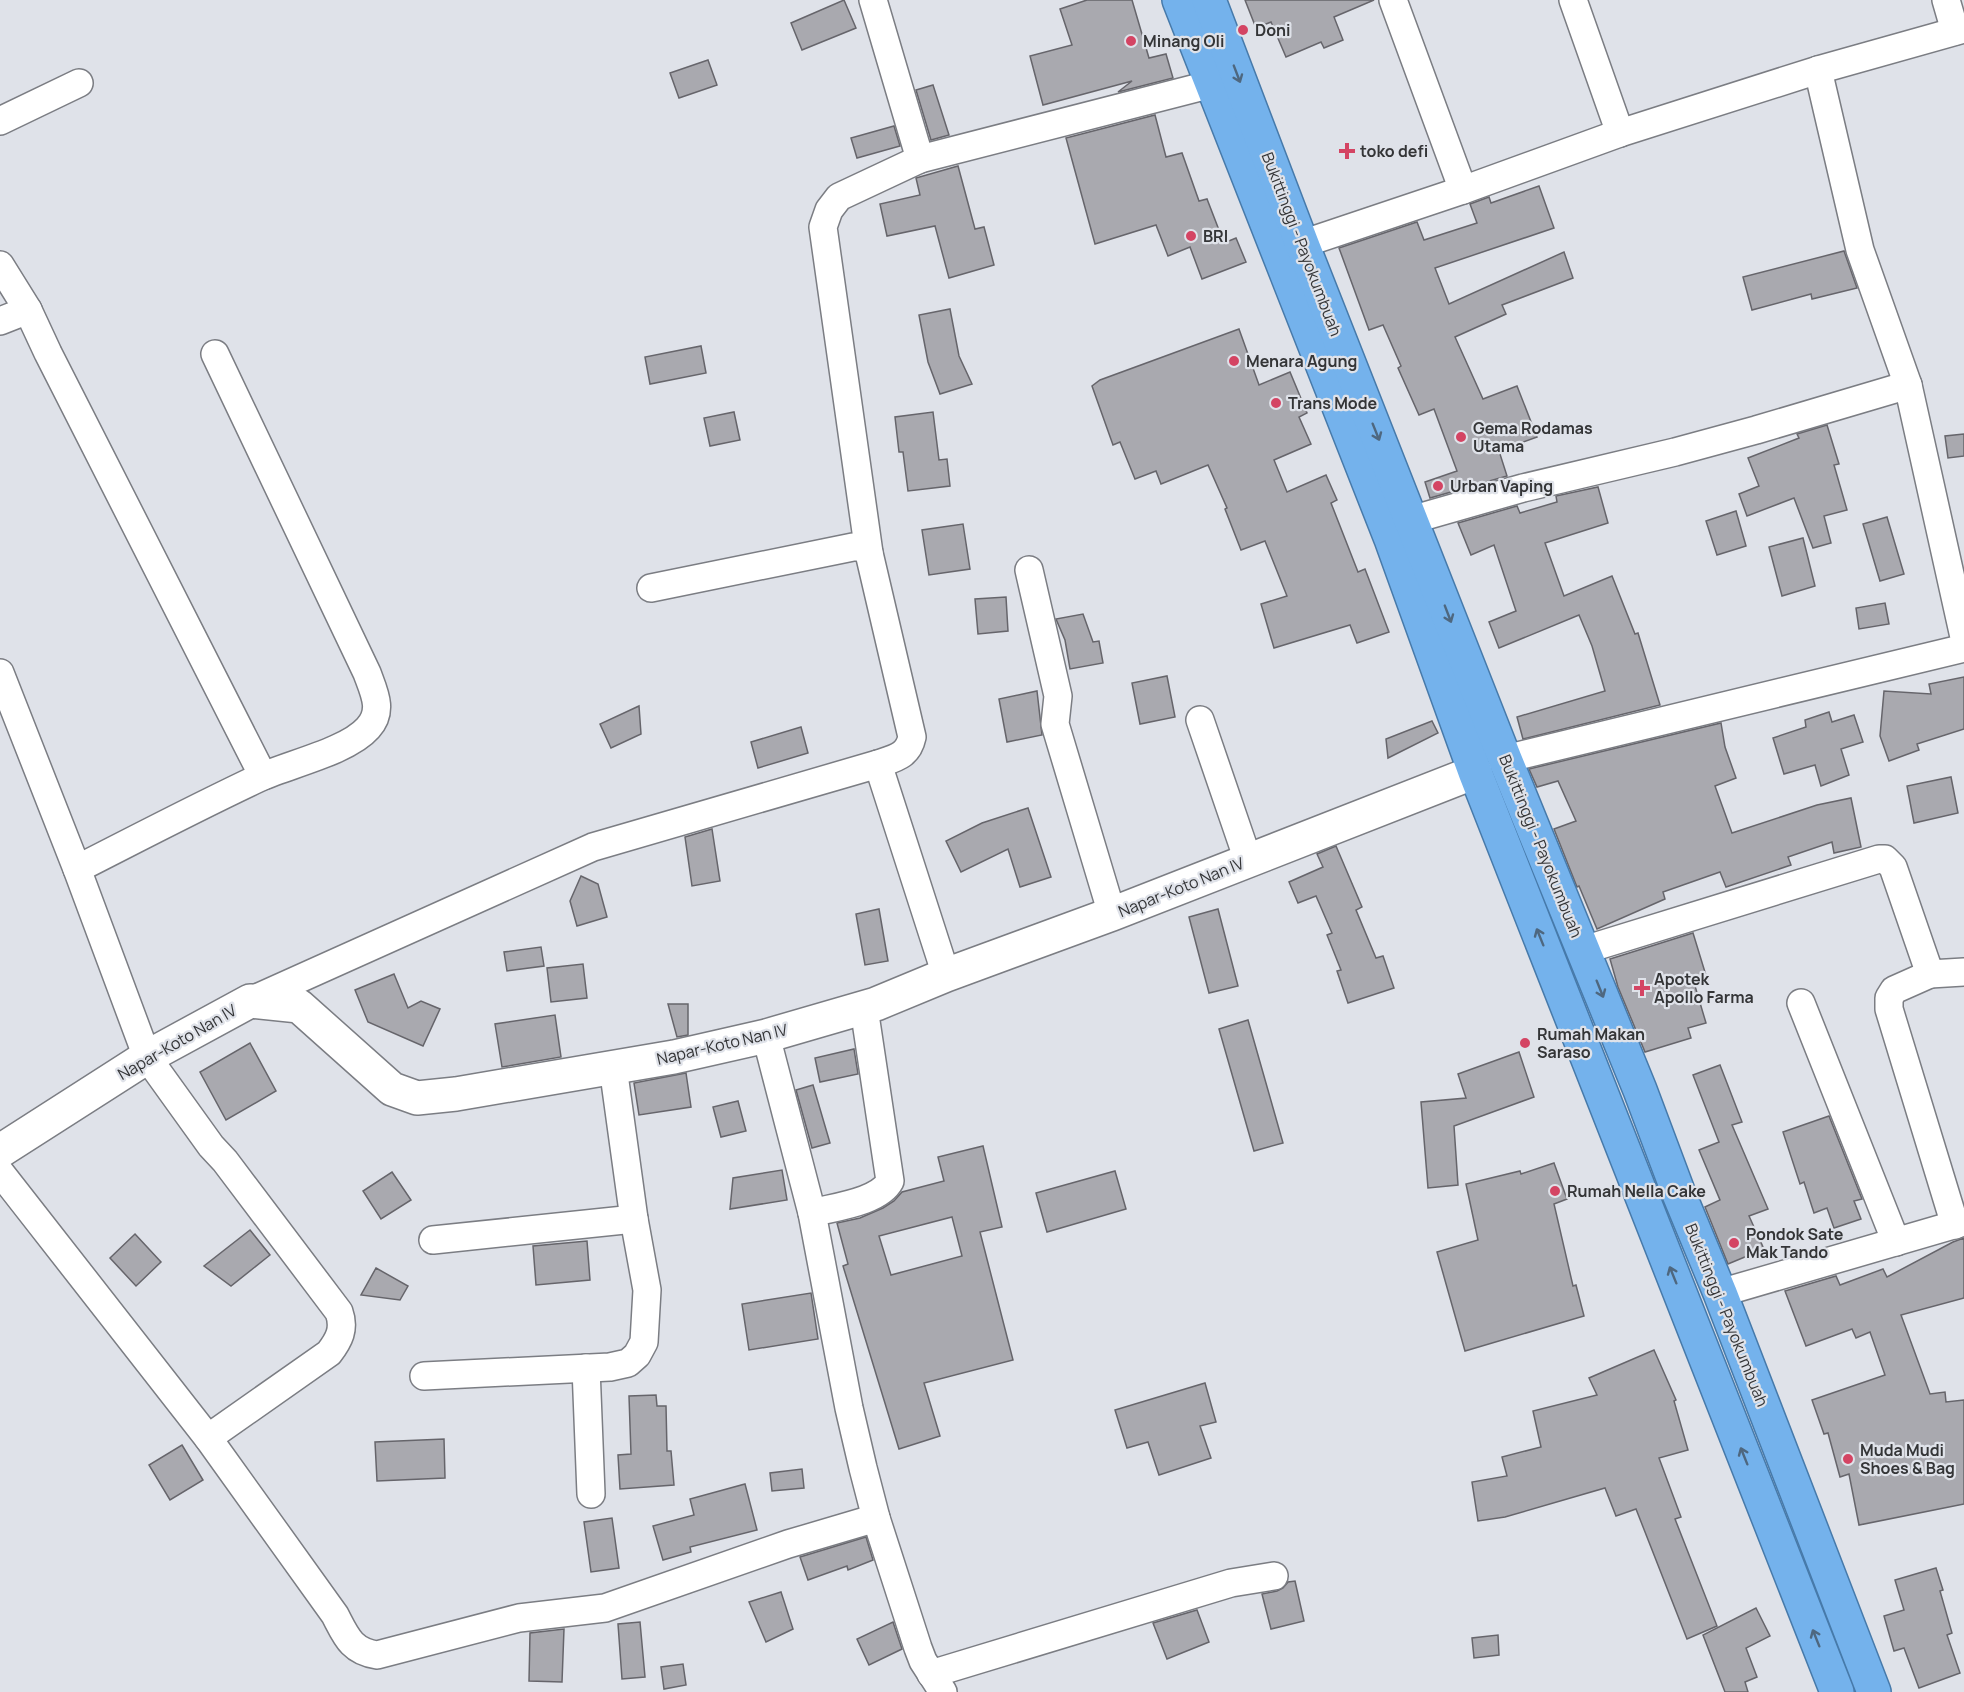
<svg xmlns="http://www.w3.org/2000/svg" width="1964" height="1692" font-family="Manrope,sans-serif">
	<rect width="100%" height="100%" fill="#dfe2e9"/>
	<!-- building -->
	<g fill="#a9a9af" stroke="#66656b" stroke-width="1.5" fill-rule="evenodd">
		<path d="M844,0L856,28L802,50L791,23Z"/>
		<path d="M1087,0H1132L1149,58L1166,54L1173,78L1118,92L1132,81L1043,105L1030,56L1072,45L1060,9Z"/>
		<path d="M1245,0H1374L1334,17L1343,40L1324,48L1321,42L1286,57L1271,22L1256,28Z"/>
		<path d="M708,60L717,85L679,98L670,73Z"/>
		<path d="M933,85L949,135L931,140L916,90Z"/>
		<path d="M1155,115L1166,157L1182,153L1199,201L1207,199L1224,243L1236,238L1246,262L1202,279L1190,247L1168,256L1156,225L1095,244L1066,138Z"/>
		<path d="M894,126L900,146L857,158L851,138Z"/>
		<path d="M958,166L975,229L984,227L994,265L949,278L935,226L887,236L880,204L920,195L916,178Z"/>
		<path d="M1539,186L1554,228L1435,268L1449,304L1564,252L1573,278L1502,305L1506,314L1455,337L1483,399L1517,386L1537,437L1499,451L1507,476L1430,498L1425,482L1457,471L1434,409L1419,415L1398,368L1401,366L1383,325L1369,330L1339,248L1417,222L1424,240L1477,223L1470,204L1489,197L1491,203Z"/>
		<path d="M1844,251L1857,288L1812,299L1811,294L1752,310L1743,277Z"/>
		<path d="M950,309L959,356L972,384L940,394L928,362L919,315Z"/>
		<path d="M1239,329L1259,385L1290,372L1307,413L1299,417L1311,444L1274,460L1287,492L1326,475L1337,500L1331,503L1358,572L1365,569L1389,632L1357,643L1350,625L1274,648L1261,604L1287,596L1265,541L1241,550L1225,509L1227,508L1208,465L1161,484L1156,471L1135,479L1120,442L1113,445L1092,386L1100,380Z"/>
		<path d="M701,346L706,373L650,384L645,357Z"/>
		<path d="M734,412L740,440L710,446L704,418Z"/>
		<path d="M933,412L939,460L947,459L950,486L908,491L903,452H899L895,417Z"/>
		<path d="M1827,425L1839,464L1834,465L1847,510L1824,516L1831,543L1813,548L1794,498L1747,516L1739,494L1759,486L1748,458L1799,438L1797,434Z"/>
		<path d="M1964,434V456L1948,458L1945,436Z"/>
		<path d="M1598,487L1608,523L1545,543L1564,596L1612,576L1635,634L1638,633L1660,705L1523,739L1517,717L1605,691L1592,646L1579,615L1499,648L1489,622L1516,611L1494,545L1471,555L1458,523L1517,506L1520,513L1557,502L1556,496Z"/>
		<path d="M1736,511L1746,546L1717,555L1706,521Z"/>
		<path d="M1887,517L1904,574L1880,581L1863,524Z"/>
		<path d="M963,524L970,569L929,575L922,530Z"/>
		<path d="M1803,538L1815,586L1782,596L1769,547Z"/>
		<path d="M1006,597L1008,631L978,634L975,599Z"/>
		<path d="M1885,603L1889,624L1859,629L1856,608Z"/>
		<path d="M1083,614L1093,642L1099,641L1103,663L1070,669L1065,640L1056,619Z"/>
		<path d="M1167,676L1175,717L1140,724L1132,683Z"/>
		<path d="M1964,677V729L1917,744L1919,750L1889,761L1880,736L1884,691L1931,694L1929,684Z"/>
		<path d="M1037,691L1042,735L1007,742L999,699Z"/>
		<path d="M639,706L641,734L611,748L600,724Z"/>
		<path d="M1829,712L1832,722L1854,715L1863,742L1841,749L1849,775L1821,786L1815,765L1784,774L1773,738L1806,727L1805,720Z"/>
		<path d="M1432,721L1438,733L1388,758L1386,739Z"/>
		<path d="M1721,723L1725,747L1736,778L1715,786L1732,833L1817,805L1851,798L1861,847L1834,853L1832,842L1788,857L1791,865L1726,887L1720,872L1663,892L1665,899L1597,929L1579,886L1577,887L1554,829L1576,821L1558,781L1537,787L1529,769Z"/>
		<path d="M801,727L808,753L758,768L751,742Z"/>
		<path d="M1951,777L1958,813L1914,823L1907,786Z"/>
		<path d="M1028,808L1051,877L1020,887L1008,849L961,872L946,841L982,823Z"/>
		<path d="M712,829L720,881L692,886L685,837Z"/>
		<path d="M1336,846L1362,907L1356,910L1376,958L1383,956L1394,988L1348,1003L1337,971L1341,970L1327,935L1332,933L1316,896L1298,903L1289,882L1323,867L1317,854Z"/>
		<path d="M581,876L598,884L607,917L577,926L570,901Z"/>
		<path d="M879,909L888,961L865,965L856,914Z"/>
		<path d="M1218,909L1238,986L1209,993L1189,917Z"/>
		<path d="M1693,933L1708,982L1695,986L1706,1023L1688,1028L1691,1038L1645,1052L1618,987L1610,959Z"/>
		<path d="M541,947L544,966L507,971L504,952Z"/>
		<path d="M583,964L587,998L551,1002L547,968Z"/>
		<path d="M394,974L408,1008L421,1001L440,1009L423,1046L368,1022L355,990Z"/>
		<path d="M668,1004H688V1035L677,1037Z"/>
		<path d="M555,1015L561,1057L502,1067L495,1024Z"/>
		<path d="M1248,1020L1283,1143L1254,1151L1219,1029Z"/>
		<path d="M250,1043L276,1091L226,1120L200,1072Z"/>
		<path d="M854,1049L858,1074L820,1082L815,1058Z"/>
		<path d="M1519,1052L1534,1097L1454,1126L1458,1185L1428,1188L1421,1102L1466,1098L1458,1074Z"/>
		<path d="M1720,1065L1742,1122L1732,1125L1768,1209L1749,1216L1764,1249L1728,1264L1705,1207L1720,1200L1699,1150L1719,1142L1693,1075Z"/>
		<path d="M686,1073L691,1107L639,1115L634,1083Z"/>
		<path d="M813,1085L830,1143L812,1148L796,1090Z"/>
		<path d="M738,1101L746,1131L721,1137L713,1107Z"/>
		<path d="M1829,1116L1862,1199L1854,1201L1861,1219L1834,1228L1827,1208L1814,1213L1804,1182L1800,1184L1783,1132Z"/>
		<path d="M983,1146L1002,1227L980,1232L1013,1360L924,1383L940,1436L899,1449L843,1266L848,1264L837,1223L860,1218L883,1208L894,1201L902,1192L944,1181L938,1157ZM952,1217L962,1256L891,1275L879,1236Z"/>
		<path d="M1554,1163L1567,1199L1554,1204L1573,1286L1576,1285L1584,1316L1465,1351L1437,1252L1478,1240L1466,1184L1520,1171L1521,1174Z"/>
		<path d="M782,1170L787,1200L730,1209L733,1178Z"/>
		<path d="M1115,1171L1126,1209L1047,1232L1036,1193Z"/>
		<path d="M392,1172L411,1200L381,1219L363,1191Z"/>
		<path d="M250,1230L270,1255L231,1286L204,1266Z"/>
		<path d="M135,1234L161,1262L136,1286L110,1258Z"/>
		<path d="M1964,1238V1298L1901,1315L1930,1394L1945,1392L1946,1402L1964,1400V1504L1859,1525L1849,1474L1840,1477L1828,1433L1824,1434L1812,1400L1885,1375L1870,1332L1856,1338L1852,1329L1806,1346L1785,1291L1836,1276L1840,1285L1883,1269L1887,1277L1953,1242Z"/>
		<path d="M587,1241L590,1280L536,1285L533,1246Z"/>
		<path d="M376,1268L408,1286L400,1300L361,1295Z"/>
		<path d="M811,1293L818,1339L749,1350L742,1304Z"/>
		<path d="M1654,1350L1676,1400L1674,1401L1688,1450L1659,1458L1681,1517L1675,1519L1717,1626L1687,1639L1636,1509L1616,1516L1605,1488L1505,1517L1478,1521L1472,1482L1507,1476L1502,1457L1541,1447L1533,1411L1597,1395L1589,1378Z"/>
		<path d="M1205,1383L1216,1422L1200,1426L1211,1458L1159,1475L1148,1442L1127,1448L1115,1410Z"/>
		<path d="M656,1395L657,1406H666L667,1451H671L674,1485L620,1489L618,1455L631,1454L629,1396Z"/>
		<path d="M444,1439L445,1478L377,1481L375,1442Z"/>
		<path d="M182,1445L203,1480L170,1500L149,1465Z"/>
		<path d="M802,1469L804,1488L772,1491L770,1473Z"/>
		<path d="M745,1484L757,1530L690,1547L691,1552L663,1560L653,1526L694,1515L690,1499Z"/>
		<path d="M612,1518L619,1568L591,1572L584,1522Z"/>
		<path d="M866,1537L873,1560L848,1570L847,1566L808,1580L800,1557Z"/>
		<path d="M1936,1568L1943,1590L1940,1591L1952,1633L1947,1635L1960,1673L1919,1688L1904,1648L1894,1651L1884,1616L1904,1610L1895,1580Z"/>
		<path d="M1295,1581L1304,1621L1271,1629L1262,1594L1277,1591L1283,1588L1288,1582Z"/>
		<path d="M781,1592L793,1629L766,1642L749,1602Z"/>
		<path d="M1756,1608L1770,1636L1746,1648L1757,1677L1745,1682L1748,1692H1725L1703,1635Z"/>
		<path d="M1197,1610L1209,1642L1167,1659L1153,1623Z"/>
		<path d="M640,1622L645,1677L622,1679L618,1624Z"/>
		<path d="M893,1622L902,1649L869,1665L857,1639Z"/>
		<path d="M564,1629L562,1682L529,1681L530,1633Z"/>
		<path d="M1498,1635L1499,1655L1474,1658L1472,1638Z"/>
		<path d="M683,1664L686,1685L664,1689L661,1667Z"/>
	</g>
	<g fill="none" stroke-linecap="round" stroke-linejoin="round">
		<defs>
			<g id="minor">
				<path d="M873,0L920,159"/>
				<path d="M1393,0L1463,190"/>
				<path d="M1573,0L1620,133"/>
				<path d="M1946,0L1955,31"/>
				<path d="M1818,70L1860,250L1908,385L1964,637"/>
				<path d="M0,121L79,83"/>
				<path d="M1302,244L1463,190L1620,133L1818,70L1964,29"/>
				<path d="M0,265L28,310"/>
				<path d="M0,321L28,310L48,353L263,776"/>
				<path d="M1411,520L1523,488L1675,452L1756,430L1908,385"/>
				<path d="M1029,570L1058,696L1055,724L1112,914"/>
				<path d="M651,588L853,547H861L869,553"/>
				<path d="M0,673L77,869L147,1057L211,1146L225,1161L339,1312C345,1329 339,1340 329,1353L208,1438"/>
				<path d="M1200,720L1248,860"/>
				<path d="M1505,759L1964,648"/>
				<path d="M878,764L946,975"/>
				<path d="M77,869C138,838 199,806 261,777C290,764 348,751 368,728C384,711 374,692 367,673L215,354"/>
				<path d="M1584,950L1879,859H1885L1893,867L1930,974L1964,972"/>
				<path d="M1930,974L1894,990L1889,998V1009L1955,1225"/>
				<path d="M250,1001L593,847L878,764C895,758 908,756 912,737L869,553L823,227L829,210L839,197L920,159L1212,84"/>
				<path d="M1801,1003L1896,1242"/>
				<path d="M766,1036L812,1213L849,1408L863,1468L876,1518L918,1648L923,1661L943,1692"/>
				<path d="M0,1172L208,1438L335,1615C346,1636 351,1651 377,1655L519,1618L605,1608L788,1544L876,1518"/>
				<path d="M812,1213C834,1207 879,1202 890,1181L864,1008"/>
				<path d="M433,1240L634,1219"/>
				<path d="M1720,1293L1964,1222"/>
				<path d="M586,1368L591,1494"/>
				<path d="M424,1376L610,1367L628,1363L637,1355L644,1342L647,1290L634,1219L613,1067"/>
				<path d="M931,1674L1231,1583L1274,1576"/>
			</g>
			<path id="tertiary" d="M0,1151L147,1057L250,1001L299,1006L392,1089L417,1098L456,1094L674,1057L766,1036L876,1004L946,975L1112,914L1475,772"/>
			<g id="trunk">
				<path d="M1179,0L1391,539L1475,772L1837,1692"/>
				<path d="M1209,0L1302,244L1505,759L1640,1090L1679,1194L1720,1293L1874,1692"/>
			</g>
		</defs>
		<!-- minor casing -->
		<use href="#minor" stroke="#7b7d83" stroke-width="30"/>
		<!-- tertiary casing -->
		<use href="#tertiary" stroke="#7b7d83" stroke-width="36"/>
		<!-- trunk casing -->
		<use href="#trunk" stroke="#477aaa" stroke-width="36"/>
		<!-- minor -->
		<use href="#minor" stroke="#fff" stroke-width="27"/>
		<!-- tertiary -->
		<use href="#tertiary" stroke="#fff" stroke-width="33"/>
		<!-- trunk -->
		<use href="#trunk" stroke="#74b2ec" stroke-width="33"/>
	</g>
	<!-- one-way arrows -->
	<defs><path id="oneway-shaft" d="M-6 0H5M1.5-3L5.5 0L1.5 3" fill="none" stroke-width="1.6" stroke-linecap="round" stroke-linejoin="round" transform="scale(1.5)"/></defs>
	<g stroke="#4e677f">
		<use href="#oneway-shaft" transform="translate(1237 74) rotate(69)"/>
		<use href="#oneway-shaft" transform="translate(1376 432) rotate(68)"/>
		<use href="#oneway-shaft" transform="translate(1448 614) rotate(69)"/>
		<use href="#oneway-shaft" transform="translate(1540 937) rotate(-112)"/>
		<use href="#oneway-shaft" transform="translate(1600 989) rotate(68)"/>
		<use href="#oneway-shaft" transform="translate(1673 1275) rotate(-112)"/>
		<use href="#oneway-shaft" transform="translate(1744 1456) rotate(-112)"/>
		<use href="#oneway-shaft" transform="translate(1816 1638) rotate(-112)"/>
	</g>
	<!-- markers -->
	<g fill="#d44463" stroke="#dfe2e9" stroke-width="2">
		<circle cx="1243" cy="30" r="6"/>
		<circle cx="1131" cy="41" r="6"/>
		<path d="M1344 142h6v6h6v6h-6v6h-6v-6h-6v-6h6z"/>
		<circle cx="1191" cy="236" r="6"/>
		<circle cx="1234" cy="361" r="6"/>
		<circle cx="1276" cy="403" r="6"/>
		<circle cx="1461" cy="437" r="6"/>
		<circle cx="1438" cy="486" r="6"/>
		<path d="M1639 979h6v6h6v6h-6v6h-6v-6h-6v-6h6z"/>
		<circle cx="1525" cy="1043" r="6"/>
		<circle cx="1555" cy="1191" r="6"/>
		<circle cx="1734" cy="1243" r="6"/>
		<circle cx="1848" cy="1459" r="6"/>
	</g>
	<g text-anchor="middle" stroke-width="4.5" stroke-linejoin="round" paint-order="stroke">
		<!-- poi labels -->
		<g font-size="16" font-weight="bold" fill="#343537" stroke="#dfe2e9" text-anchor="start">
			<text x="1255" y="36">Doni</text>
			<text x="1143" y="47">Minang Oli</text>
			<text x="1360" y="157">toko defi</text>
			<text x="1203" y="242">BRI</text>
			<text x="1246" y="367">Menara Agung</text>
			<text x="1288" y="409">Trans Mode</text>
			<text x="1473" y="434">Gema Rodamas<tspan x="1473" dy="18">Utama</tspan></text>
			<text x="1450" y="492">Urban Vaping</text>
			<text x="1654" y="985">Apotek<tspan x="1654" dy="18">Apollo Farma</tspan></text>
			<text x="1537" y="1040">Rumah Makan<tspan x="1537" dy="18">Saraso</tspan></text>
			<text x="1567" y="1197">Rumah Nella Cake</text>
			<text x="1746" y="1240">Pondok Sate<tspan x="1746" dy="18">Mak Tando</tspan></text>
			<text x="1860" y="1456">Muda Mudi<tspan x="1860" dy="18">Shoes &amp; Bag</tspan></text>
		</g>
		<!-- street labels -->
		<g font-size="16" fill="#343537" stroke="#dfe2e9">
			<text transform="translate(1302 244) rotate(69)" y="6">Bukittinggi - Payokumbuah</text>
			<text transform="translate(1541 846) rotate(68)" y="6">Bukittinggi - Payokumbuah</text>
			<text transform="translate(1181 887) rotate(-22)" y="6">Napar-Koto Nan IV</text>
			<text transform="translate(177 1042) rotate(-30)" y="6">Napar-Koto Nan IV</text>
			<text transform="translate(722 1044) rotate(-13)" y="6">Napar-Koto Nan IV</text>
			<text transform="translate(1727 1315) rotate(68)" y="6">Bukittinggi - Payokumbuah</text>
		</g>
	</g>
</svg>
